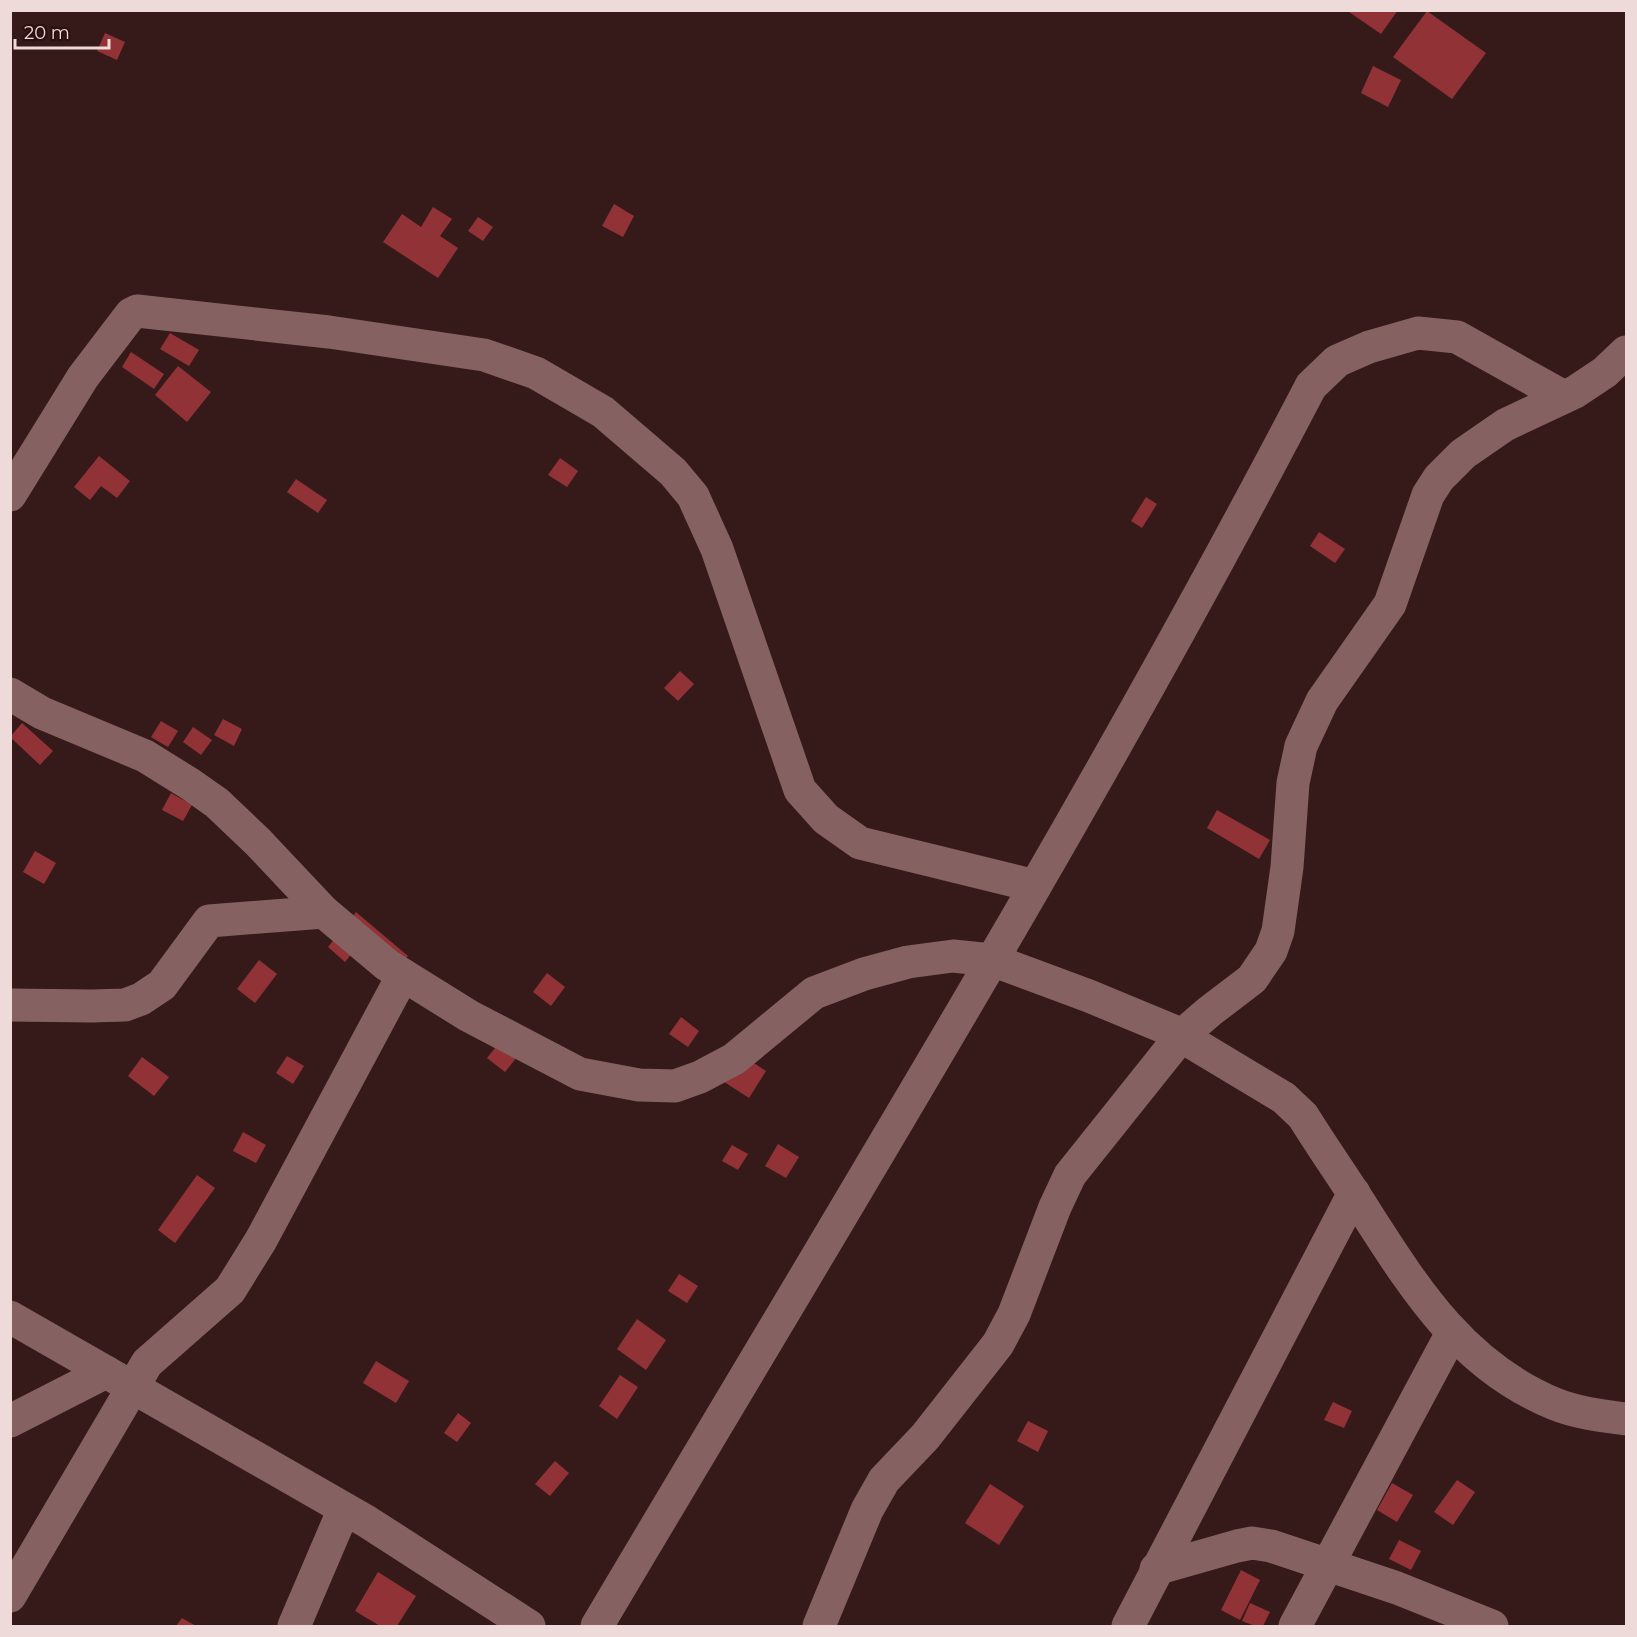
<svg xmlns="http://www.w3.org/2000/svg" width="1637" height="1637" font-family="Montserrat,sans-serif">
	<rect width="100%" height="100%" fill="#361a19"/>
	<!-- building -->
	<g fill="#903236">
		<path d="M1350,10H1398L1381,34L1349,12Z"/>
		<path d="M1427,11L1486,53L1452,99L1393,57Z"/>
		<path d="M105,33L125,42L117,60L97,51Z"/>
		<path d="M1373,66L1401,80L1388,107L1361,93Z"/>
		<path d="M614,204L634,216L623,237L602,226Z"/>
		<path d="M433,207L452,219L440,236L458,248L438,278L383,242L402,214L421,227Z"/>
		<path d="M478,217L493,227L483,241L468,231Z"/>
		<path d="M170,333L199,350L189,366L160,349Z"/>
		<path d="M131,352L164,374L154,389L122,367Z"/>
		<path d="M178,366L211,392L187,422L155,395Z"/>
		<path d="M99,456L130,481L117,498L101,486L90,500L74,487Z"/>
		<path d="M560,458L578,471L567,487L548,475Z"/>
		<path d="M296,479L327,500L318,513L287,492Z"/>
		<path d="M1146,497L1157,504L1142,528L1131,521Z"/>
		<path d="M1319,532L1345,549L1335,563L1310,546Z"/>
		<path d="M680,671L694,684L678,701L664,688Z"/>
		<path d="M223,719L242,729L234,746L214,735Z"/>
		<path d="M161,721L178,731L168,747L151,737Z"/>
		<path d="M22,723L53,751L40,765L10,737Z"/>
		<path d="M193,727L212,740L201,755L183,742Z"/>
		<path d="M171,793L192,805L183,821L162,810Z"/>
		<path d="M1217,810L1270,840L1259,859L1207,828Z"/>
		<path d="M35,851L56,863L44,884L23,872Z"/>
		<path d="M356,912L408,956L396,971L361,942L345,962L328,947Z"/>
		<path d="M259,960L277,974L255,1003L237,989Z"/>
		<path d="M547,973L565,987L551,1006L533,992Z"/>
		<path d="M681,1017L699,1031L688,1047L669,1034Z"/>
		<path d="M503,1038L521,1052L505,1072L487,1058Z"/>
		<path d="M736,1051L766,1071L749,1098L718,1078Z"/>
		<path d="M287,1056L304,1066L293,1084L276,1073Z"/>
		<path d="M142,1057L169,1077L154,1096L128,1076Z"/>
		<path d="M243,1132L266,1145L256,1163L233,1151Z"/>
		<path d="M778,1144L799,1157L786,1178L765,1166Z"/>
		<path d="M732,1145L748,1154L738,1170L722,1161Z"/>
		<path d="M197,1175L215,1188L175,1243L158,1230Z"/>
		<path d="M679,1274L698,1286L687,1303L668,1291Z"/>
		<path d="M637,1319L666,1340L646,1370L617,1349Z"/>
		<path d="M376,1361L409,1381L396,1403L363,1383Z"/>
		<path d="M620,1375L638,1387L617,1419L599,1406Z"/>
		<path d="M1333,1402L1352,1411L1344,1428L1324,1420Z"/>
		<path d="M458,1413L471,1423L457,1442L444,1433Z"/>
		<path d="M1028,1421L1048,1431L1038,1452L1017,1441Z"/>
		<path d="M555,1461L569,1473L550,1496L535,1484Z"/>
		<path d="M1457,1480L1475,1492L1453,1525L1434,1512Z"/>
		<path d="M1392,1483L1413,1495L1397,1522L1377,1510Z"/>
		<path d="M990,1484L1024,1506L999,1545L965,1523Z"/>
		<path d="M1399,1540L1421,1551L1411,1570L1389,1559Z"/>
		<path d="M1241,1570L1260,1580L1240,1620L1221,1610Z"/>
		<path d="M378,1572L416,1596L397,1626H380L355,1611Z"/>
		<path d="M1250,1603L1270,1612L1263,1626H1255L1242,1621Z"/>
		<path d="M182,1618L196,1626H176Z"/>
	</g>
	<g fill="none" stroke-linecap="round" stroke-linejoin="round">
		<!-- minor -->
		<g stroke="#856261" stroke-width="33">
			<path d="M10,495L83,377L131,314L137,311L329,332L484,355L536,373L603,412L673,472L693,496L717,549L800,790L826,819L860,843L1035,886"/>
			<path d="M10,694L42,713L145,756L190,784L217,803L258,842L324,912L387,965L469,1016L580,1074L639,1085L675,1086L700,1077L734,1059L814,993L864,974L908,962L953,956L992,960L1089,996L1171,1030L1284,1098L1303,1116C1324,1150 1347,1182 1368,1216C1418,1294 1465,1367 1555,1404C1577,1413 1603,1416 1626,1419"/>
			<path d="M10,1005L92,1006L125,1005L141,999L162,985L209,921L324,912"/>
			<path d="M10,1317L366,1521L529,1626"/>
			<path d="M10,1421L106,1372"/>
			<path d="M1156,1569L1237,1546L1252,1543L1271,1546L1397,1588L1492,1626"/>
			<path d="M10,1596L147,1363L230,1290L261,1240L403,975"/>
			<path d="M294,1626L344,1509"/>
			<path d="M597,1626C840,1216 1091,809 1311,386L1337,361L1369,347L1418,333L1457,337L1564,397"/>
			<path d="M819,1626L867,1510L884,1480L925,1437L998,1344L1014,1314L1055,1207L1070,1175L1181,1036L1210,1011L1252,979L1271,951L1278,931L1287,867L1293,783L1301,746L1322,701L1390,604L1428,495L1439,478L1463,454L1505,425L1575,392L1605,372L1626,352"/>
			<path d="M1128,1626L1354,1193"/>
			<path d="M1295,1626L1452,1333"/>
		</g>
	</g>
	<!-- border -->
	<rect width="1637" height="1637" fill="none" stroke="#eedad8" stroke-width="24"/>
	<!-- scale -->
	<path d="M15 39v9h94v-9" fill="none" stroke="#eedad8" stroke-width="3"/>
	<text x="24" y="39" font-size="18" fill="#eedad8" stroke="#2b1010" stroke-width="4.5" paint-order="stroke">20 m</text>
</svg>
